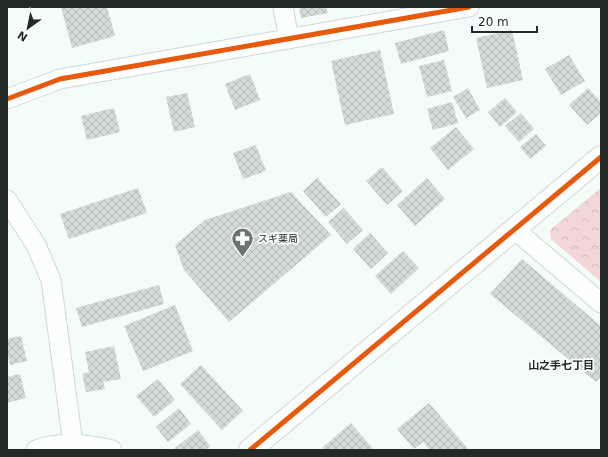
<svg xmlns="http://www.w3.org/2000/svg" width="608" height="457" font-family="'DejaVu Sans','Noto Sans JP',sans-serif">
	<defs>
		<pattern id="park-crowns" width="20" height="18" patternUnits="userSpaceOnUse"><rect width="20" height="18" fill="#f3d7d8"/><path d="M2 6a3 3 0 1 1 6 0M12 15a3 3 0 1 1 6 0" fill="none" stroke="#d0b9b9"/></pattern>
		<pattern id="building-cross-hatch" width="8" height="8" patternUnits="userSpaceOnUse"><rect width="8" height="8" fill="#d3dbd8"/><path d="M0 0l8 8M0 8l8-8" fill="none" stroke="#b5bcb9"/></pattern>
	</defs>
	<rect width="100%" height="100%" fill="#f4fcf8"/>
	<!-- park -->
	<path fill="url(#park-crowns)" d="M601,188V282L551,239L550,230Z"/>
	<!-- building -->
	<g fill="url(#building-cross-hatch)">
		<path d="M61,7H107L115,36L72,48Z"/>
		<path d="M299,7H326L328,13L301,18Z"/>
		<path d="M444,30L449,51L401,64L395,43Z"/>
		<path d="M512,30L523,80L487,88L476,38Z"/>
		<path d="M380,50L394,114L345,125L331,61Z"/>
		<path d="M569,55L585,81L561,95L545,69Z"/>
		<path d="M444,60L452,91L427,97L419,66Z"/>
		<path d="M250,74L260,100L235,110L225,84Z"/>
		<path d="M468,88L480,110L466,118L453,97Z"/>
		<path d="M588,88L601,102V113L587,125L569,105Z"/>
		<path d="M187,93L195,127L174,132L166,97Z"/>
		<path d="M505,98L517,112L500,127L488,112Z"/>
		<path d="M452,102L458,123L433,130L427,109Z"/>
		<path d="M114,108L120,132L87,140L81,116Z"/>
		<path d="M521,113L534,129L519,142L505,126Z"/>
		<path d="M456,127L474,149L448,170L430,148Z"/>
		<path d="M536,134L546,146L530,159L520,147Z"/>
		<path d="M256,145L266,171L243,179L233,153Z"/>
		<path d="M382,167L403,191L387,205L366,181Z"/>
		<path d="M317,178L341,204L326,217L303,191Z"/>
		<path d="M427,178L445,199L415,226L397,205Z"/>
		<path d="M138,188L147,213L69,239L60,214Z"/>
		<path d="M291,192L331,235L229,322L184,270L175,245L205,220Z"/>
		<path d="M344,208L363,230L347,244L328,222Z"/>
		<path d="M370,233L388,253L371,269L353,249Z"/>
		<path d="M403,251L419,268L391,294L375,276Z"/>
		<path d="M522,259L601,326V377L596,382L490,294Z"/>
		<path d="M159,285L164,304L82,327L76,308Z"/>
		<path d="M175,305L193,351L143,371L124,326Z"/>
		<path d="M21,336L27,361L10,365L7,351V339Z"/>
		<path d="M114,346L121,379L103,382L105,389L86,392L82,374L89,372L85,352Z"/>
		<path d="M201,365L243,411L222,430L180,384Z"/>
		<path d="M20,374L26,398L7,403V377Z"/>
		<path d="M158,379L175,400L154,417L136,396Z"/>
		<path d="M429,403L469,450H430L423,442L414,449L397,429Z"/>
		<path d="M179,408L191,424L168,442L156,427Z"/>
		<path d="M351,423L374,450H324L322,448Z"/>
		<path d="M198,430L210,446L206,450H176L175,448Z"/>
	</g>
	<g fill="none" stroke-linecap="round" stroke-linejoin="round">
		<defs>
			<g id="minor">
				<path d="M283,7L289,39"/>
				<path d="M7,99L60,79L469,7"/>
				<path d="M7,200L36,245L51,280L73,444"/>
				<path d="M515,230L601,303"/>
				<path d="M36,450C59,441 89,444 112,450"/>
			</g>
			<path id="tertiary" d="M250,450L601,157"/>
		</defs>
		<!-- minor casing -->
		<use href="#minor" stroke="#cfd8d4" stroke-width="21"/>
		<!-- tertiary casing -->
		<use href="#tertiary" stroke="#cfd8d4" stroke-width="24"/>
		<!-- minor -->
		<use href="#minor" stroke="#fdfffe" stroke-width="19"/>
		<!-- tertiary -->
		<use href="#tertiary" stroke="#fdfffe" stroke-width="22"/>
		<defs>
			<g id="cycleway">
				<path d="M7,99L60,79L469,7"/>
				<path d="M250,450L601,157"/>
			</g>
		</defs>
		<!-- cycleway casing -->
		<use href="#cycleway" stroke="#fff" stroke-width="8"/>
		<!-- cycleway -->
		<use href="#cycleway" stroke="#e8590c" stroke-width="5"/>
	</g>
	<!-- icons -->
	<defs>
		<symbol id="pharmacy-pin" viewBox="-11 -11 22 30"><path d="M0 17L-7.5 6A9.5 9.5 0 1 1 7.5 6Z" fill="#6b7470" stroke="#fff"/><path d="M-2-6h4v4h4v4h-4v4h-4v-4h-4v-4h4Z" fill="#fff"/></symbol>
	</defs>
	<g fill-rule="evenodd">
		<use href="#pharmacy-pin" x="230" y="226" width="25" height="34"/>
	</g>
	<g text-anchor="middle" stroke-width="3.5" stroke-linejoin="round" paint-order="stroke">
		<!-- poi labels -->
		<g font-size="10" fill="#212a26" stroke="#fff" text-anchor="start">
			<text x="258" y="242">スギ薬局</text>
		</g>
		<!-- neighbourhood labels -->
		<g font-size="11" font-weight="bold" fill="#212a26" stroke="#fff">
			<text x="561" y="369">山之手七丁目</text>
		</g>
	</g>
	<!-- border -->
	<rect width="608" height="457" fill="none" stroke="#212a26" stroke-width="16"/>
	<!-- north arrow -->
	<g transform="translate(28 28) rotate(213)" stroke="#ffffff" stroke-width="3" paint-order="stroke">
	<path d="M0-3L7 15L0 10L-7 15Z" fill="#212a26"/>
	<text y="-6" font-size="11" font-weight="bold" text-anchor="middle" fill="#212a26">N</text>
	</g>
	<!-- scale -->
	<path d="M472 26v6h65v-6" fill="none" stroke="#212a26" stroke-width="2"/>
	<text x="478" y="26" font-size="12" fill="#212a26" stroke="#ffffff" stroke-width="3" paint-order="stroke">20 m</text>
</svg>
